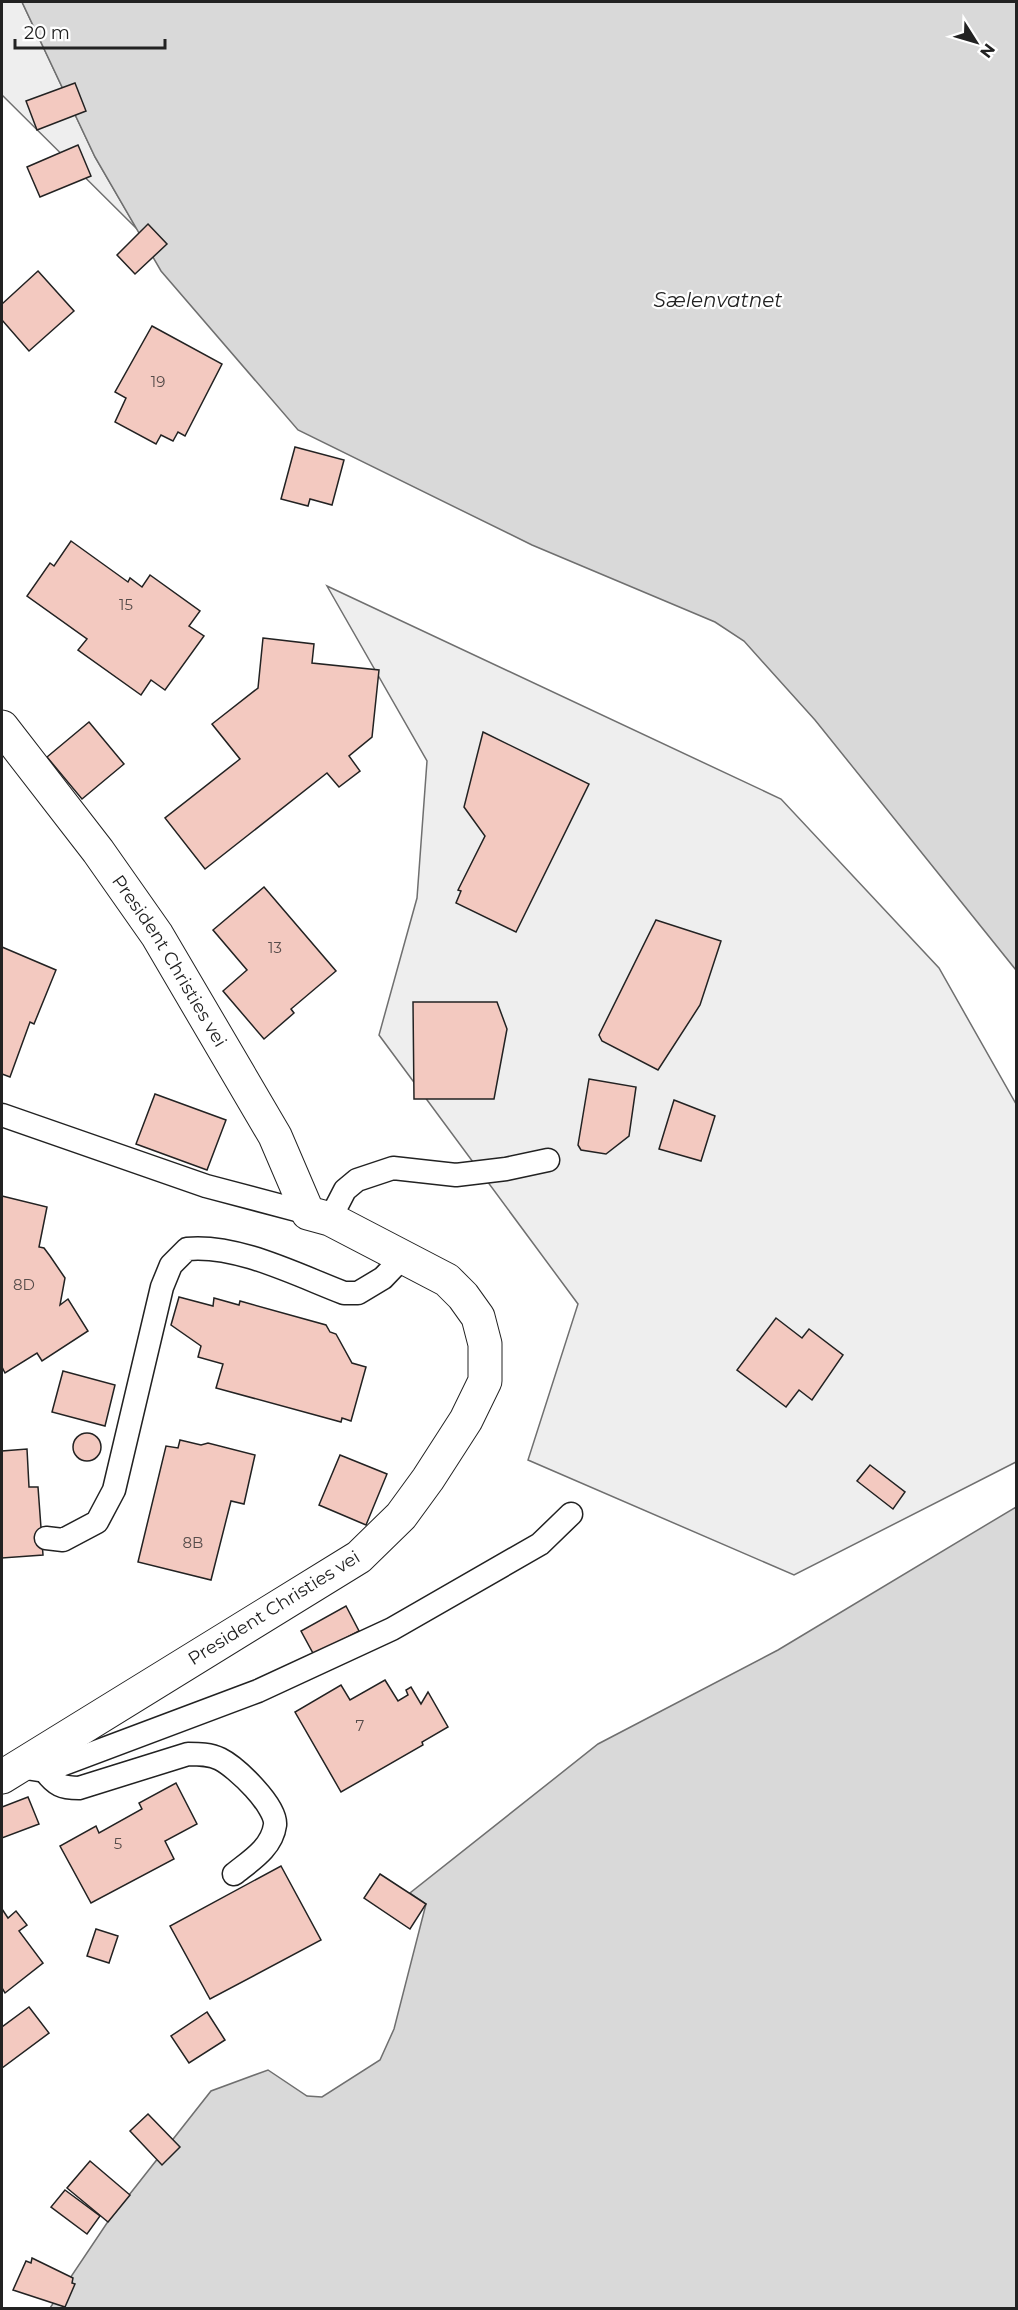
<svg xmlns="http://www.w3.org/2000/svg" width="1018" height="2310" font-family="Montserrat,sans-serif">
	<rect width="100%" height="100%" fill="#fff"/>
	<!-- green -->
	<g fill="#eee" stroke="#6f6f6f" stroke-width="1.5">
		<path d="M2,2H22L95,157L137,229L2,95Z"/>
		<path d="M327,586L781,799L939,968L1016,1104V1462L794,1575L528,1460L578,1304L379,1035L417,898L427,761Z"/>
	</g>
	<!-- water -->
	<g fill="#d9d9d9" stroke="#6f6f6f" stroke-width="1.5">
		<path d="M22,2H1016V970L815,720L744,641L715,622L532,545L298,430L161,271L95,157Z"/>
		<path d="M1016,1507V2308H50L107,2223L211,2091L268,2070L307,2096L322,2097L380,2060L394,2029L426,1904L410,1893L598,1744L778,1650Z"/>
	</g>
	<!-- building -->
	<g fill="#f3c9c0" stroke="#222" stroke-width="1.5">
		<path d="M75,83L86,111L37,130L26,101Z"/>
		<path d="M78,145L91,176L40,197L27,167Z"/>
		<path d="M148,224L167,244L135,274L117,255Z"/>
		<path d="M38,271L74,311L29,351L2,320V304Z"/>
		<path d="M152,326L222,364L185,436L178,432L173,441L161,435L156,444L115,422L126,398L115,392Z"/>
		<path d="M295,447L344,460L332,505L310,499L308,506L281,499Z"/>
		<path d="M71,541L128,582L130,578L142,587L150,575L200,611L189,626L204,636L165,690L151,680L141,695L78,650L87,639L27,596L50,563L54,566Z"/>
		<path d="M263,638L314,644L312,663L379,670L372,737L349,756L360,771L339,787L327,773L205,869L165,818L240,759L212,724L258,688Z"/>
		<path d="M89,722L124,764L82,799L47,757Z"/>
		<path d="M483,732L589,784L516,932L456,903L461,891L458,890L485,836L464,807Z"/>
		<path d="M264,887L336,971L291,1009L294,1013L264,1039L223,991L247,970L213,930Z"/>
		<path d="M656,920L721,941L700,1005L658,1070L602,1041L599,1035Z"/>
		<path d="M2,947L56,970L34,1024L30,1022L10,1077L2,1074Z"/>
		<path d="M413,1002H497L507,1029L494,1099H414Z"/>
		<path d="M589,1079L636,1087L629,1136L606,1154L581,1150L578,1145Z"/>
		<path d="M155,1094L226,1120L207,1170L136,1144Z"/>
		<path d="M674,1100L715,1116L701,1161L659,1149Z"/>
		<path d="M2,1196L47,1207L39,1247L44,1248L50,1256L65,1278L60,1305L68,1299L88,1331L42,1361L37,1353L5,1373L2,1367Z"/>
		<path d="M179,1297L213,1306L214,1298L239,1305L240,1301L326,1325L330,1332L336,1334L352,1363L366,1367L351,1421L342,1418L341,1422L216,1388L223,1364L198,1357L201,1346L171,1325Z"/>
		<path d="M776,1318L802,1338L809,1329L843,1355L812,1400L799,1390L786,1407L737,1370Z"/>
		<path d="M63,1371L115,1385L105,1426L52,1412Z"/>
		<circle cx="87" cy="1447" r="14"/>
		<path d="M180,1440L201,1445L208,1443L255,1455L244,1504L231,1501L211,1580L138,1562L166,1446L178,1448Z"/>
		<path d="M27,1449L29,1487H38L43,1555L2,1558V1451Z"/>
		<path d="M340,1455L387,1474L366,1525L319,1505Z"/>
		<path d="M870,1465L905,1492L893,1509L857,1481Z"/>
		<path d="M346,1606L359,1631L314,1655L301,1631Z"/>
		<path d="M385,1680L398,1701L408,1695L406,1690L411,1687L421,1704L428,1692L448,1727L422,1742L423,1745L341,1792L295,1712L341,1685L350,1700Z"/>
		<path d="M176,1783L197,1824L165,1841L174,1859L91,1903L60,1846L96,1826L99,1833L142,1809L139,1803Z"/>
		<path d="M28,1797L39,1824L2,1838V1807Z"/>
		<path d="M281,1866L321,1940L210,1999L170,1926Z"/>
		<path d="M380,1874L426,1904L410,1929L364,1898Z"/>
		<path d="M2,1909L8,1918L16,1911L27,1925L19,1931L43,1963L5,1993L2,1988Z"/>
		<path d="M96,1929L118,1936L109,1963L87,1956Z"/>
		<path d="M29,2007L49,2033L2,2068V2027Z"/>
		<path d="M207,2012L225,2040L189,2063L171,2036Z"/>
		<path d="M148,2114L180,2147L162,2165L130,2131Z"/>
		<path d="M90,2161L130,2195L108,2222L67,2188Z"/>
		<path d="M65,2190L100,2216L87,2234L51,2207Z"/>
		<path d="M32,2258L73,2278L72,2283L75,2284L65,2307L13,2290L26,2261L31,2263Z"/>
	</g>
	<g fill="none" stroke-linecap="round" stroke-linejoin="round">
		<defs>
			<g id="lane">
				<path d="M2,1115L206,1186L308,1213"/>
				<path d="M330,1219L345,1190L357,1180L393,1168L456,1175L506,1169L548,1160"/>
				<path d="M46,1538L63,1540L97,1522L114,1490L162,1287L171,1265L187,1249C237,1244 297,1275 344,1293H358L383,1278L404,1256"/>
				<path d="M20,1767L45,1771L258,1691L392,1629L540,1544L571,1514"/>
				<path d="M45,1771C55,1785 62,1788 79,1788L188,1754C199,1754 210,1754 220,1759C236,1767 277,1806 275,1825C272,1848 250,1861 234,1874"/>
			</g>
			<g id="street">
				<path id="s1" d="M2,727L98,851L157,935L275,1136L308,1213L330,1219L447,1280L463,1296L478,1317L485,1344V1381L466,1420L428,1479L401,1516L359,1557L2,1777"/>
			</g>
		</defs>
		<!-- lane casing -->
		<use href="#lane" stroke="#222" stroke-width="25"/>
		<!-- street casing -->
		<use href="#street" stroke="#222" stroke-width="35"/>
		<!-- lane -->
		<use href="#lane" stroke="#fff" stroke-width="22"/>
		<!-- street -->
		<use href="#street" stroke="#fff" stroke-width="33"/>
	</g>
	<g text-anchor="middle" stroke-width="4.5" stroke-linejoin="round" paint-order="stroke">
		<!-- number labels -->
		<g font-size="15" fill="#564c4a">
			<text x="158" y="387">19</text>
			<text x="126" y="610">15</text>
			<text x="275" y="953">13</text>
			<text x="24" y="1290">8D</text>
			<text x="193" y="1548">8B</text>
			<text x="360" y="1731">7</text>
			<text x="118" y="1849">5</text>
		</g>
		<!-- street labels -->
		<g font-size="18" fill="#222" stroke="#fff">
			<text dy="6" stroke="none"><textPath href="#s1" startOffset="288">President Christies vei</textPath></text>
			<text transform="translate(274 1608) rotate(-32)" y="6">President Christies vei</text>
		</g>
		<!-- water labels -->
		<g font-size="20" font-style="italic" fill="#222" stroke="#fff">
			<text x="718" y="307">Sælenvatnet</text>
		</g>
	</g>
	<!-- border -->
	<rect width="1018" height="2310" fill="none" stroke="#222222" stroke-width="6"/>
	<!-- north arrow -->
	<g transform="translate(976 42) rotate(127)" stroke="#ffffff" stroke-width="4.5" paint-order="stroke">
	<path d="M0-4.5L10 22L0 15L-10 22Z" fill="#222222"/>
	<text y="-9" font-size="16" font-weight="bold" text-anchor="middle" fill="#222222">N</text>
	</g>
	<!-- scale -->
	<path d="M15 39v9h150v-9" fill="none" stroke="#222222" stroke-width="3"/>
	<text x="24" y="39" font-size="18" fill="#222222" stroke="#ffffff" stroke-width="4.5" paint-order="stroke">20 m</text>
</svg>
